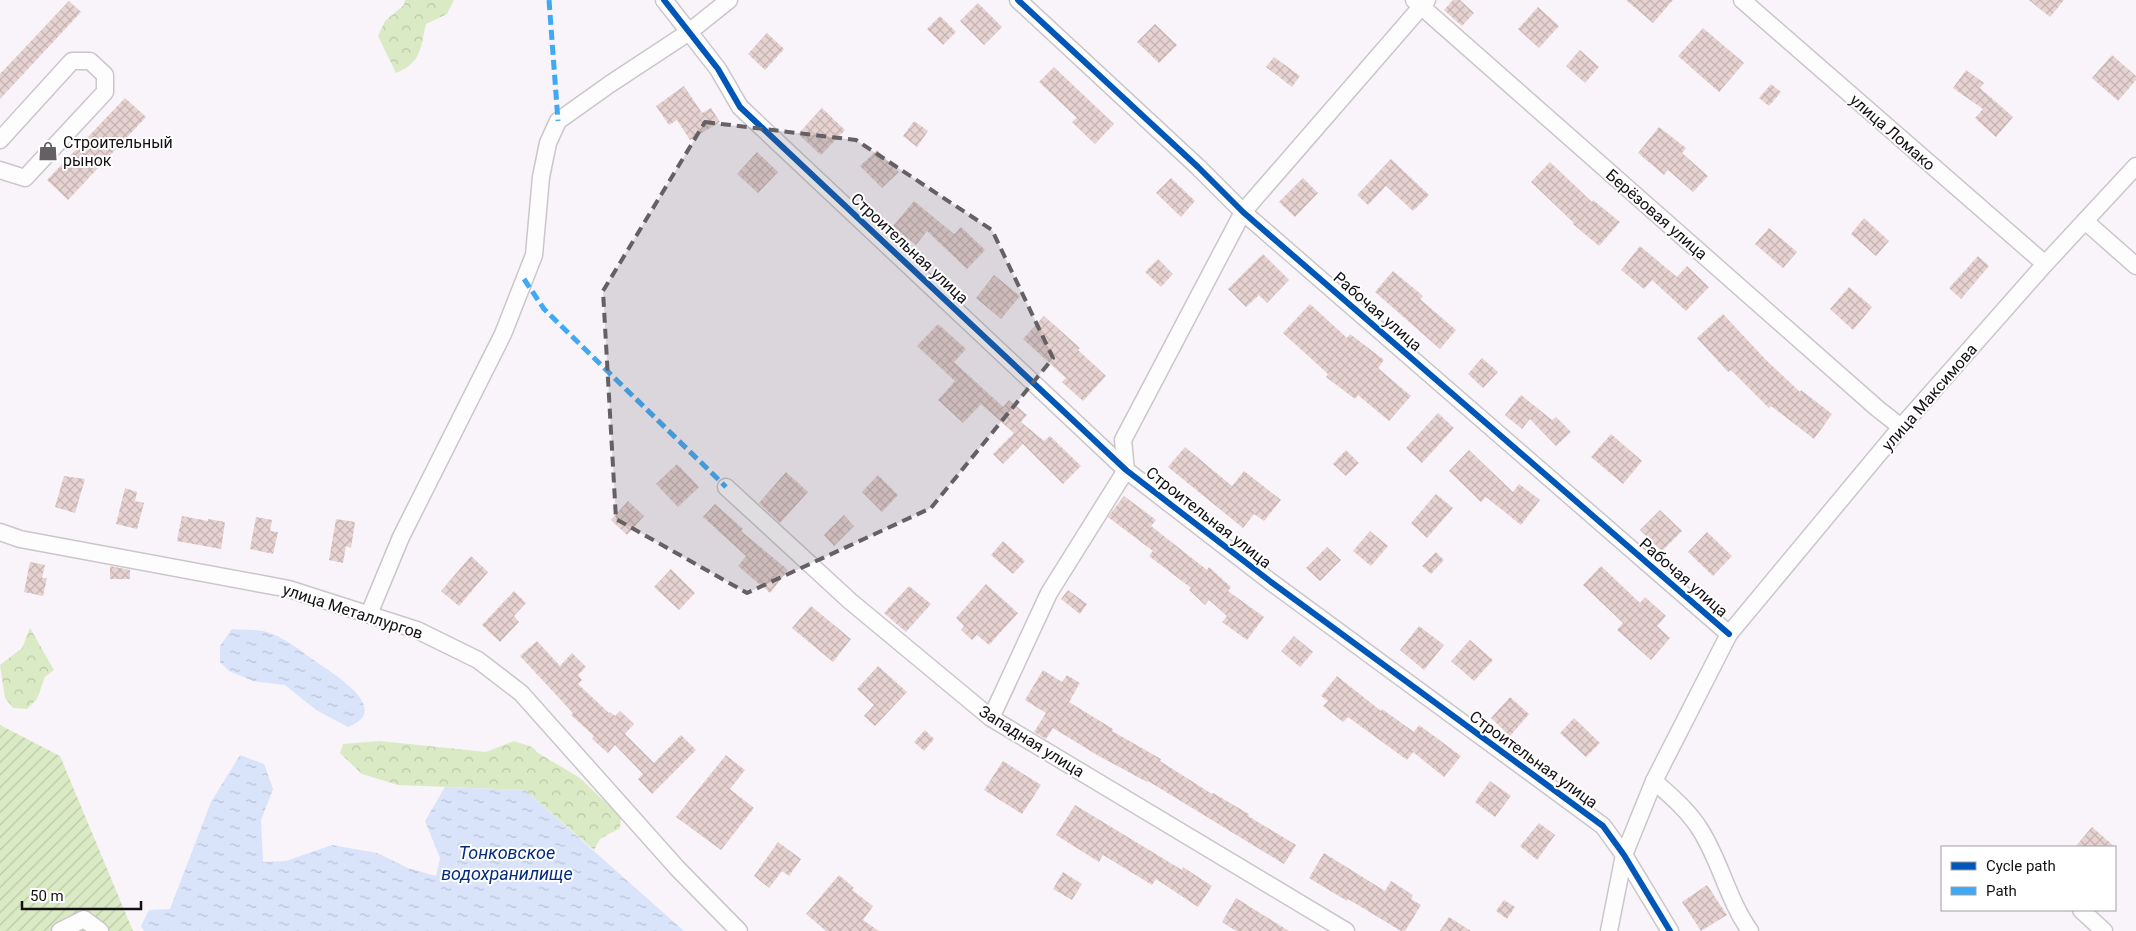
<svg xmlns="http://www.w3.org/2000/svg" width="2136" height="931" font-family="Roboto,sans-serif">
	<defs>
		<pattern id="forest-crowns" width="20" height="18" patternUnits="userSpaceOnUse" patternTransform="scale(1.25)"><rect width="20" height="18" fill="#daeac5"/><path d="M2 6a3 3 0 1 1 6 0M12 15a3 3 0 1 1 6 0" fill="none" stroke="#bac8a8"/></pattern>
		<pattern id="garden-furrows" width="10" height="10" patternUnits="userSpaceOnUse" patternTransform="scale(1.25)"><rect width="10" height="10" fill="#daeac5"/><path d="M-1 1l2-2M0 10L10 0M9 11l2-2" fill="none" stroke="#bac8a8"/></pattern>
		<pattern id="water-ripples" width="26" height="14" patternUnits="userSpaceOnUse" patternTransform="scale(1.25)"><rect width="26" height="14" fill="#d9e3fa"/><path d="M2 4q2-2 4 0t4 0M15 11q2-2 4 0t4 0" fill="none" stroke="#b9c2d5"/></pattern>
		<pattern id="building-cross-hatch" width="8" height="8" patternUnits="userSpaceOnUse" patternTransform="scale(1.25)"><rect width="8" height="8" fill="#e6d2d0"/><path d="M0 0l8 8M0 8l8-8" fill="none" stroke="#c4b3b2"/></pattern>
	</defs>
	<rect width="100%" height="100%" fill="#f9f4f9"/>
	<!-- forest -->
	<g fill="url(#forest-crowns)">
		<path d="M405,0H454L447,14L426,24C420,49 422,62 396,73L378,36L385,21L404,5Z"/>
		<path d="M30,628L54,670L45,677L37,699L27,709L13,708L5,698L0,665L22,648Z"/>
		<path d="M380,741L486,752L514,741L532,747L538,753L580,778L621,817L620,828L600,839L594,850L525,790L398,785L362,774L340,753L343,744Z"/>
	</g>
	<!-- garden -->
	<path fill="url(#garden-furrows)" d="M0,725L60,756L133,931H0Z"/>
	<!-- water -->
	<g fill="url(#water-ripples)">
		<path d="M232,629C242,630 253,629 263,631C284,636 302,652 319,664C337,676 392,710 348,727L316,710L285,685L253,681L229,671L220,662V646Z"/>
		<path d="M240,755L264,764L273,789L261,820L263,862L286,861L332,845L377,853L408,868L436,876L440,858L425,821L445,787L525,790L684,931H144L141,926L149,910L170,909L211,802Z"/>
	</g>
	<!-- building -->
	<g fill="url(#building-cross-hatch)">
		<path d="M1453,0H1460L1474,13L1462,26L1444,10Z"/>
		<path d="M1626,0H1673L1653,23Z"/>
		<path d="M2029,0H2064L2050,17Z"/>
		<path d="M69,1L81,12L0,99V74Z"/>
		<path d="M978,3L1002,27L984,45L960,21Z"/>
		<path d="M1538,7L1559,26L1539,48L1518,29Z"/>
		<path d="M940,16L956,32L943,45L927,29Z"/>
		<path d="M1155,24L1177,45L1159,63L1137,42Z"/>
		<path d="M1703,28L1744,63L1719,92L1678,56Z"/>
		<path d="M767,33L784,49L765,70L748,54Z"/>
		<path d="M1580,50L1599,67L1585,83L1566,66Z"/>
		<path d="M2112,55L2136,76V80L2118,101L2092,78Z"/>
		<path d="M1274,57L1300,76L1292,87L1266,67Z"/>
		<path d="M1054,67L1114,124L1095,144L1072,122L1077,118L1039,82Z"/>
		<path d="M1966,70L1984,83L1980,88L2013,117L1996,137L1975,118L1983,109L1953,88Z"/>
		<path d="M1771,84L1781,92L1769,106L1759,98Z"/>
		<path d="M684,86L702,113L711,108L720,122L690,140L677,120L669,125L656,106Z"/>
		<path d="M125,98L146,117L68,200L47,180Z"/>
		<path d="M822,108L845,130L821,155L798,134Z"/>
		<path d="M914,121L928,131L917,147L903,136Z"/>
		<path d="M1659,127L1686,148L1682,153L1708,176L1693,192L1668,170L1664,175L1638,153Z"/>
		<path d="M877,150L899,172L882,188L860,166Z"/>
		<path d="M757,152L778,172L758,193L737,174Z"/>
		<path d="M1391,159L1429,195L1413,211L1386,186L1368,205L1357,195Z"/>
		<path d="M1550,162L1592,202L1593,200L1620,222L1599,246L1573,224L1574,223L1531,182Z"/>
		<path d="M1171,178L1195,201L1181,217L1156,193Z"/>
		<path d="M1303,178L1318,193L1295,217L1279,202Z"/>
		<path d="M914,201L954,234L961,227L985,250L967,269L927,231L916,245L893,226Z"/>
		<path d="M1864,218L1889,241L1876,256L1851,234Z"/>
		<path d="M1769,228L1797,252L1783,268L1755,244Z"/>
		<path d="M1640,246L1677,277L1687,266L1709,287L1686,311L1652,280L1644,289L1621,270Z"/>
		<path d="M1263,254L1289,280L1267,303L1259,295L1246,307L1228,289Z"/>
		<path d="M1978,256L1989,266L1961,299L1949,288Z"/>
		<path d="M1158,259L1173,274L1161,287L1145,272Z"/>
		<path d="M1393,271L1423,296L1420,299L1456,330L1440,349L1375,292Z"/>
		<path d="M994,275L1020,296L1001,319L976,298Z"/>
		<path d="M1849,287L1872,307L1853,330L1830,309Z"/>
		<path d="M1310,304L1347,338L1350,334L1384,360L1378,368L1411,396L1389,421L1358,395L1355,399L1326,377L1328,374L1283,333Z"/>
		<path d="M1723,314L1766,360L1800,392L1801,390L1832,414L1814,439L1771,406L1769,408L1731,370L1728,372L1697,338Z"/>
		<path d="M1044,316L1080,348L1078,350L1106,376L1083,401L1062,382L1066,378L1023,339Z"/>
		<path d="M938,324L966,349L954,362L1003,407L1009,400L1027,415L1021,422L1044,441L1050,436L1081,466L1063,484L1023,444L1003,464L993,454L1014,433L981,404L963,423L938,400L955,381L917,346Z"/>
		<path d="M1482,358L1498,372L1483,388L1468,374Z"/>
		<path d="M1521,395L1552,420L1556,417L1571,432L1556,446L1530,419L1522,429L1505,415Z"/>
		<path d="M1438,413L1454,428L1422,463L1406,448Z"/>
		<path d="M1611,434L1642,461L1623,484L1591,457Z"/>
		<path d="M1185,447L1232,486L1244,471L1281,500L1264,521L1254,514L1243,528L1168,467Z"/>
		<path d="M1346,450L1359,463L1346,476L1333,464Z"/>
		<path d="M1469,450L1513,492L1519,484L1540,500L1521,525L1486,497L1481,502L1449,471Z"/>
		<path d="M677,464L699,487L678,507L656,484Z"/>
		<path d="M786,472L808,492L780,523L759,503Z"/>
		<path d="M878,475L898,495L882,512L862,492Z"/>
		<path d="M64,476L85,479L75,513L55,507Z"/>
		<path d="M125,488L137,492L135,501L144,503L137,529L116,524Z"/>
		<path d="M1436,494L1453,508L1427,538L1411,523Z"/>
		<path d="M1124,496L1156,520L1151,526L1207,570L1209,567L1231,587L1228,591L1264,617L1247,640L1222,622L1227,616L1209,600L1205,605L1189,590L1191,588L1149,556L1153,551L1108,517Z"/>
		<path d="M628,501L644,516L627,535L611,520Z"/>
		<path d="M715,504L743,529L741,531L788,570L770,593L738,566L746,556L703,517Z"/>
		<path d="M1660,510L1682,531L1662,551L1640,530Z"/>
		<path d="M844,515L854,526L834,546L824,535Z"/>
		<path d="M182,516L208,521V519L225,522L221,549L177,541Z"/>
		<path d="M256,517L272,520L270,531L278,532L273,554L250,549Z"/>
		<path d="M336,519L355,522L351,548L346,546L343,563L329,560Z"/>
		<path d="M1370,531L1388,546L1371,566L1353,551Z"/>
		<path d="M1707,532L1732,556L1713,576L1688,552Z"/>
		<path d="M1003,541L1025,561L1013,574L991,555Z"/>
		<path d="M1327,547L1341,560L1320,581L1306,568Z"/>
		<path d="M1436,552L1444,560L1431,574L1422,566Z"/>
		<path d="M471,556L488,572L459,606L441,591Z"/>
		<path d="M30,562L45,565L42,578H47L43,596L24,592Z"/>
		<path d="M110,566L130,570V579H110Z"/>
		<path d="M1601,566L1640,603L1645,597L1666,616L1657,626L1670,638L1651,660L1617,630L1623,623L1583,585Z"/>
		<path d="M671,569L695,593L679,610L654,587Z"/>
		<path d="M986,584L1018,613L989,645L977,635L972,640L961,630L964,626L956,618Z"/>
		<path d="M909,586L931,604L906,632L884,613Z"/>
		<path d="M1068,590L1087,604L1080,614L1061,599Z"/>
		<path d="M514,591L526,603L514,616L519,622L500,642L482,625Z"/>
		<path d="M811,606L851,639L833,662L792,628Z"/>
		<path d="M1419,626L1444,645L1424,670L1400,650Z"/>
		<path d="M1294,636L1313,652L1300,667L1281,651Z"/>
		<path d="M1470,640L1493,660L1474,681L1451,661Z"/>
		<path d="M537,641L560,666L572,653L586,667L578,675L582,680L578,684L609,713L610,712L615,716L620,711L634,724L625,734L654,763L681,735L696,750L652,794L638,779L643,774L615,745L608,753L592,739L594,736L571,715L573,713L520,656Z"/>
		<path d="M878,666L907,692L875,726L864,716L874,705L857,689Z"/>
		<path d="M1043,670L1062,682L1067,675L1080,683L1069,702L1113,729L1112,731L1161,759L1160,761L1212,794L1213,793L1249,814L1248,816L1296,845L1284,864L1148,781L1147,782L1097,755L1053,728L1046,739L1034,732L1046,713L1025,700Z"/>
		<path d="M1337,676L1381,711L1382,709L1414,732L1419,725L1461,756L1444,777L1413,752L1407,760L1348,717L1343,722L1323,706L1328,701L1321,696Z"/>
		<path d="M1510,697L1529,714L1510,736L1491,718Z"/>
		<path d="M1574,718L1600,743L1586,757L1560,733Z"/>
		<path d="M925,730L934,739L924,751L914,742Z"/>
		<path d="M726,755L745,770L730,789L754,808L721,850L676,817Z"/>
		<path d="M1003,761L1041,785L1022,814L984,790Z"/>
		<path d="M1490,781L1511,796L1495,817L1475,802Z"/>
		<path d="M1075,805L1182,870L1183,867L1212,886L1198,907L1156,879L1152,885L1103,855L1099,862L1056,835Z"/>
		<path d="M1539,823L1555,835L1537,860L1520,846Z"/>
		<path d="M2092,827L2115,847H2075Z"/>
		<path d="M778,842L801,859L789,876L782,871L769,888L754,876Z"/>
		<path d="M1324,853L1385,891L1391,881L1413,895L1411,899L1421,905L1405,931H1401L1348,899L1347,901L1309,878Z"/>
		<path d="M1063,872L1082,884L1072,900L1053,889Z"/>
		<path d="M839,875L854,888L852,890L873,906L863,920L879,931H826L806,914Z"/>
		<path d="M1707,885L1727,915L1701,931L1682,902Z"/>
		<path d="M1236,898L1289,931H1236L1222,922Z"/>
		<path d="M1504,900L1515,907L1507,919L1496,911Z"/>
		<path d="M1449,917L1471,931H1440Z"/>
	</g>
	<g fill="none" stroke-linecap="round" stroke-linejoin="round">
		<defs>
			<g id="minor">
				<path d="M664,0L718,69L740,107L1126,470L1271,582L1603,826L1624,855L1670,931"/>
				<path d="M1018,0L1198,167L1243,212L1729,634"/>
				<path d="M1414,0L1878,409L1901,427"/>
				<path d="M1742,0L2045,264"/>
				<path d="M0,140L72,61H90L105,75V92L25,178L0,170"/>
				<path d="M2085,221L2136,266"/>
				<path d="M726,487L850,601L991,718L1346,931"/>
				<path d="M0,532L20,539L289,589L417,630L478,660L521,693L678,869L739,931"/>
				<path d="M369,614L401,537L503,334L534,255L541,177L548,143L558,121L610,84L689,32L729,0"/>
				<path d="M991,718L1049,593L1126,470L1123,440L1243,212L1427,0"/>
				<path d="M1654,781C1672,797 1689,811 1701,831C1721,863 1728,900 1750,931"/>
				<path d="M2081,910L2104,931"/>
				<path d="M60,931L84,919L100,931"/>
				<path d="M1609,931L1624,855L1654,781L1729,634L1901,427L2045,264L2136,166"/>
			</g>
		</defs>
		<!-- minor casing -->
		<use href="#minor" stroke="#cac6ca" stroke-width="19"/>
		<!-- minor -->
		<use href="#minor" stroke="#fefdfe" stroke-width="16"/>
		<!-- quiet -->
		<g stroke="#3fa9f5" stroke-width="5" stroke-dasharray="10 5" stroke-linecap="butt">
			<path d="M549,0L558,121"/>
			<path d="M524,279L544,309L726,487"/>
		</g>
		<defs>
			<g id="cycleway">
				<path d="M664,0L718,69L740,107L1126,470L1271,582L1603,826L1624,855L1670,931"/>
				<path d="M1018,0L1198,167L1243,212L1729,634"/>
			</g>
		</defs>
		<!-- cycleway casing -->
		<use href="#cycleway" stroke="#fff" stroke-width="9"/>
		<!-- cycleway -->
		<use href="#cycleway" stroke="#0057b8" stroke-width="6"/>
	</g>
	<!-- marked area -->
	<path fill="#646064" fill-opacity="0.2" stroke="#646064" stroke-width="4" stroke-dasharray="10 6" stroke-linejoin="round" d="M705,122L856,140L992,230L1053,358L931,508L747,593L616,519L603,291Z"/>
	<!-- icons -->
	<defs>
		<symbol id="shop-bare" viewBox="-9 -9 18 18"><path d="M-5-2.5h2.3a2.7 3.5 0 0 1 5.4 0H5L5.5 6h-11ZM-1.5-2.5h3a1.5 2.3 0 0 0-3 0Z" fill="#646064" stroke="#fff" stroke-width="2.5" paint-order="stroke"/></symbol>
	</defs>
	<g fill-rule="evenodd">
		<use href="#shop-bare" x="34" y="137" width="28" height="28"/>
	</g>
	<g text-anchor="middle" stroke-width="4" stroke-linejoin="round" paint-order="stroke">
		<!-- street labels -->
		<g font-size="16" fill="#141114" stroke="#fff">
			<text transform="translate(1893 132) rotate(41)" y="6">улица Ломако</text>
			<text transform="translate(1657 214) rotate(41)" y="6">Берёзовая улица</text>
			<text transform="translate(910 248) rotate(43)" y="6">Строительная улица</text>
			<text transform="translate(1378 311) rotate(41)" y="6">Рабочая улица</text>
			<text transform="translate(1929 397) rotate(-49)" y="6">улица Максимова</text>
			<text transform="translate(1209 517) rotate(38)" y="6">Строительная улица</text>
			<text transform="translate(1684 577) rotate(41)" y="6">Рабочая улица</text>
			<text transform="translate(353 611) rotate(18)" y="6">улица Металлургов</text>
			<text transform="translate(1032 741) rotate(32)" y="6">Западная улица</text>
			<text transform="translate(1534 759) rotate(36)" y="6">Строительная улица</text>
		</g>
		<!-- poi labels -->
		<g font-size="16" fill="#141114" stroke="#fff" text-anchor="start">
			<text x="63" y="148">Строительный<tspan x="63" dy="18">рынок</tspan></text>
		</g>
		<!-- water labels -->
		<g font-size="18" font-style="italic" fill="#042b7e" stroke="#fff">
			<text x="507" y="859">Тонковское<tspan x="507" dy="21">водохранилище</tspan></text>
		</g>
	</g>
	<!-- legend -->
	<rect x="1941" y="846" width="175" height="65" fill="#ffffff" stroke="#a1a0a1"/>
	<rect x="1951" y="862" width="25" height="8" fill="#0057b8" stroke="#a1a0a1"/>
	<text x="1986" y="871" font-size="15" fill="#141114">Cycle path</text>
	<rect x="1951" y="887" width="25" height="8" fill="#3fa9f5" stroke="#a1a0a1"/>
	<text x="1986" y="896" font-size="15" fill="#141114">Path</text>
	<!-- scale -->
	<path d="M22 901v8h119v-8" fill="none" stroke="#141114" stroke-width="2.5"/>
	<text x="30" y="901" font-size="15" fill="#141114" stroke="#ffffff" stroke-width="4" paint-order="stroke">50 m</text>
</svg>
